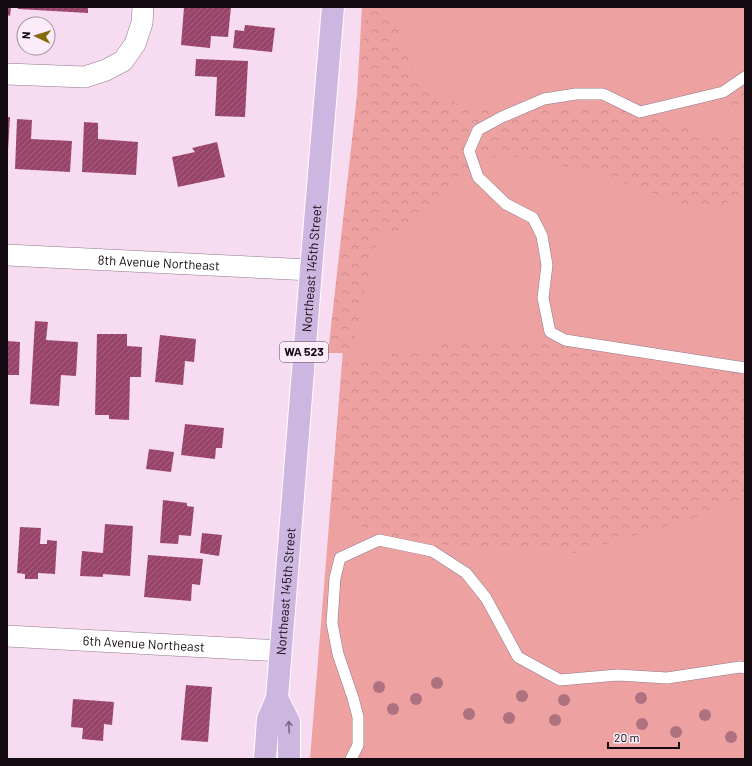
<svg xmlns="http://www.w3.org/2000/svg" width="752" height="766" font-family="Barlow,sans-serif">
	<defs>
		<pattern id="forest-crowns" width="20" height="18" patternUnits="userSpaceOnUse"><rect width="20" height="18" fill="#eda2a1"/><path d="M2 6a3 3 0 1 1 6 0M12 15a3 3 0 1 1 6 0" fill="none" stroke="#ca8a8a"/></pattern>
		<pattern id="building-hatch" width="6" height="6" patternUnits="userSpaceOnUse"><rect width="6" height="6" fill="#9a4368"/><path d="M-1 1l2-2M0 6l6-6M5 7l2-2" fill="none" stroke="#a36680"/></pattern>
	</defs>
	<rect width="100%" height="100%" fill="#f6dbf1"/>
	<!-- green -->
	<path fill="#eda2a1" d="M362,7H745V759H310L342,364Z"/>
	<!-- forest -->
	<g fill="url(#forest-crowns)">
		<path d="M367,7H390L418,83L466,108L609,106L647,113L703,133L745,131V184L742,195L713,210L689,207L633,186L583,170L500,154L465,172L453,182L408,227L378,237L351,353H328Z"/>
		<path d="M745,86V107L735,111L723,109V100Z"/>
		<path d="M543,342L649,364L745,372V499L696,518L574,553L484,549L399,540L330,514L342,364L446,344Z"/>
	</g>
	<!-- building -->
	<g fill="url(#building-hatch)">
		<path d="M7,7H11L10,16L7,15Z"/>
		<path d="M18,7H88V13L18,9Z"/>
		<path d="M184,7H231L228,37L211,36L210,48L181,45Z"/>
		<path d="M245,25L275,28L272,52L233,48L235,30L244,31Z"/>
		<path d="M196,59L248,61L245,117L215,116L217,77L195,76Z"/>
		<path d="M7,117H10L8,150H7Z"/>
		<path d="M17,119L32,120L31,139L72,141L70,172L15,169Z"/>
		<path d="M84,122L98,123V139L138,142L136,175L82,172Z"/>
		<path d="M217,142L225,177L178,187L172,157L195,152L192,148Z"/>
		<path d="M35,321L48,322L46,340L78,342L76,376L61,375L59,406L30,404Z"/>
		<path d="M97,334H127V346L142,347L141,377H130L129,420L109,419V415H95Z"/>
		<path d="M160,335L196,339L194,362L185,361L183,385L155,382Z"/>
		<path d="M7,341L20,342L19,375H7Z"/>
		<path d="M185,424L224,428L222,448H216L215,459L181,455Z"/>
		<path d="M149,449L174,452L171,472L146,469Z"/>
		<path d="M163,500L187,503V506L194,507L191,536L179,535L178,544L160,543Z"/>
		<path d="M105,524L133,526L130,576L103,574V577L80,576L82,551L103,553Z"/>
		<path d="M20,527L41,528L40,544H47V540L57,541L55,574L38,573V579H25V574L17,573Z"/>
		<path d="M202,533L222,535L219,556L200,553Z"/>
		<path d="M148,555L203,559L200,585L192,584L191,601L144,597Z"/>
		<path d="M186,685L212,687L208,742L181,740Z"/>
		<path d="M73,699L114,702L112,725L104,724L103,741L82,739L83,728L71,727Z"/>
	</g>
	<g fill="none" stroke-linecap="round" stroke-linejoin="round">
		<defs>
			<g id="service">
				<path d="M745,77L723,92L640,112L603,94H576L544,99L502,117L478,130L469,151L478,177L506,204L533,218L542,236L547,265L543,298L550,332L565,340L745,368"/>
				<path d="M351,759L358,745V717L353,698L338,654L332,623L335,578L340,558L379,540L432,551L466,573L486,598L518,657L560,680L618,675L667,678L740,667L745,668"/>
			</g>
			<g id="minor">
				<path d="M7,74L85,77L106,70L123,61L135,44L142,23L143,7"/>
				<path id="s1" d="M7,255L311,270"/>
				<path id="s2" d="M7,636L281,651"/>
			</g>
			<g id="primary">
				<path d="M277,698L289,722V759"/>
				<path id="s3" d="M265,759L268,719L277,698L311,270L333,7"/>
			</g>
		</defs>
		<!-- service casing -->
		<use href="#service" stroke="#90788c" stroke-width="12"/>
		<!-- minor casing -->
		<use href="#minor" stroke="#90788c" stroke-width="22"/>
		<!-- primary casing -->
		<use href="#primary" stroke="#fff" stroke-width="24"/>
		<!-- service -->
		<use href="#service" stroke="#fff" stroke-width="11"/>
		<!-- minor -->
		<use href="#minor" stroke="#fff" stroke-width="21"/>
		<!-- primary -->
		<use href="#primary" stroke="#cdb7e1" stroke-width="22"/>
	</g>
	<!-- trees -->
	<g fill="#ae7180">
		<circle cx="437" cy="683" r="6"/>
		<circle cx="379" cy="687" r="6"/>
		<circle cx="522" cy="696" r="6"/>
		<circle cx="641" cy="698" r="6"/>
		<circle cx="416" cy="699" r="6"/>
		<circle cx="564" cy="700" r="6"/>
		<circle cx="393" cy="709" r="6"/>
		<circle cx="469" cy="714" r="6"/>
		<circle cx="705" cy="715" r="6"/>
		<circle cx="509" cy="718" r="6"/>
		<circle cx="555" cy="720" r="6"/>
		<circle cx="642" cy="724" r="6"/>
		<circle cx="676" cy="732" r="6"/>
		<circle cx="731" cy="737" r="6"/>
	</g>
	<!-- one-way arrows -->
	<defs><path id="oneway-shaft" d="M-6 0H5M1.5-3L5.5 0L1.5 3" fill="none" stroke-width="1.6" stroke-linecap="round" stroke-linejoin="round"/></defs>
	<use stroke="#796984" href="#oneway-shaft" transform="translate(289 727) rotate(-93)"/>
	<g text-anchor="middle" stroke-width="3" stroke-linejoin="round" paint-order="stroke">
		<!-- shield labels -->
		<rect fill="#fcecf9" stroke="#594e57" stroke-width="1" x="280" y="342" width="48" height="20" rx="3"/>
		<g font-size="12" font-weight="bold" fill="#130a12">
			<text x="304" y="356">WA 523</text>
		</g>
		<!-- street labels -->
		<g font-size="13" fill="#130a12" stroke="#fcecf9">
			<text dy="5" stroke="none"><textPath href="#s1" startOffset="152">8th Avenue Northeast</textPath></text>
			<text dy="5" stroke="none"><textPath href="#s3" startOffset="494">Northeast 145th Street</textPath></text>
			<text dy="5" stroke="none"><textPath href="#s3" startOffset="170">Northeast 145th Street</textPath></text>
			<text dy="5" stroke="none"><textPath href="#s2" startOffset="137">6th Avenue Northeast</textPath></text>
		</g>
	</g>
	<!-- border -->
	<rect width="752" height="766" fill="none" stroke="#130a12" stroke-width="16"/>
	<!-- north arrow -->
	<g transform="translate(36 36) rotate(274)"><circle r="19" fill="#fcecf9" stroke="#9f929d"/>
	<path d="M0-3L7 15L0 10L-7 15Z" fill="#846b07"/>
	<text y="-6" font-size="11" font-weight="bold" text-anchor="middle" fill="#130a12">N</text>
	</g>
	<!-- scale -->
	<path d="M608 742v6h71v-6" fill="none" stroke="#130a12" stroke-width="2"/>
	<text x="614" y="742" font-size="12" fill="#130a12" stroke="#fcecf9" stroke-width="3" paint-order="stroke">20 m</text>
</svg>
